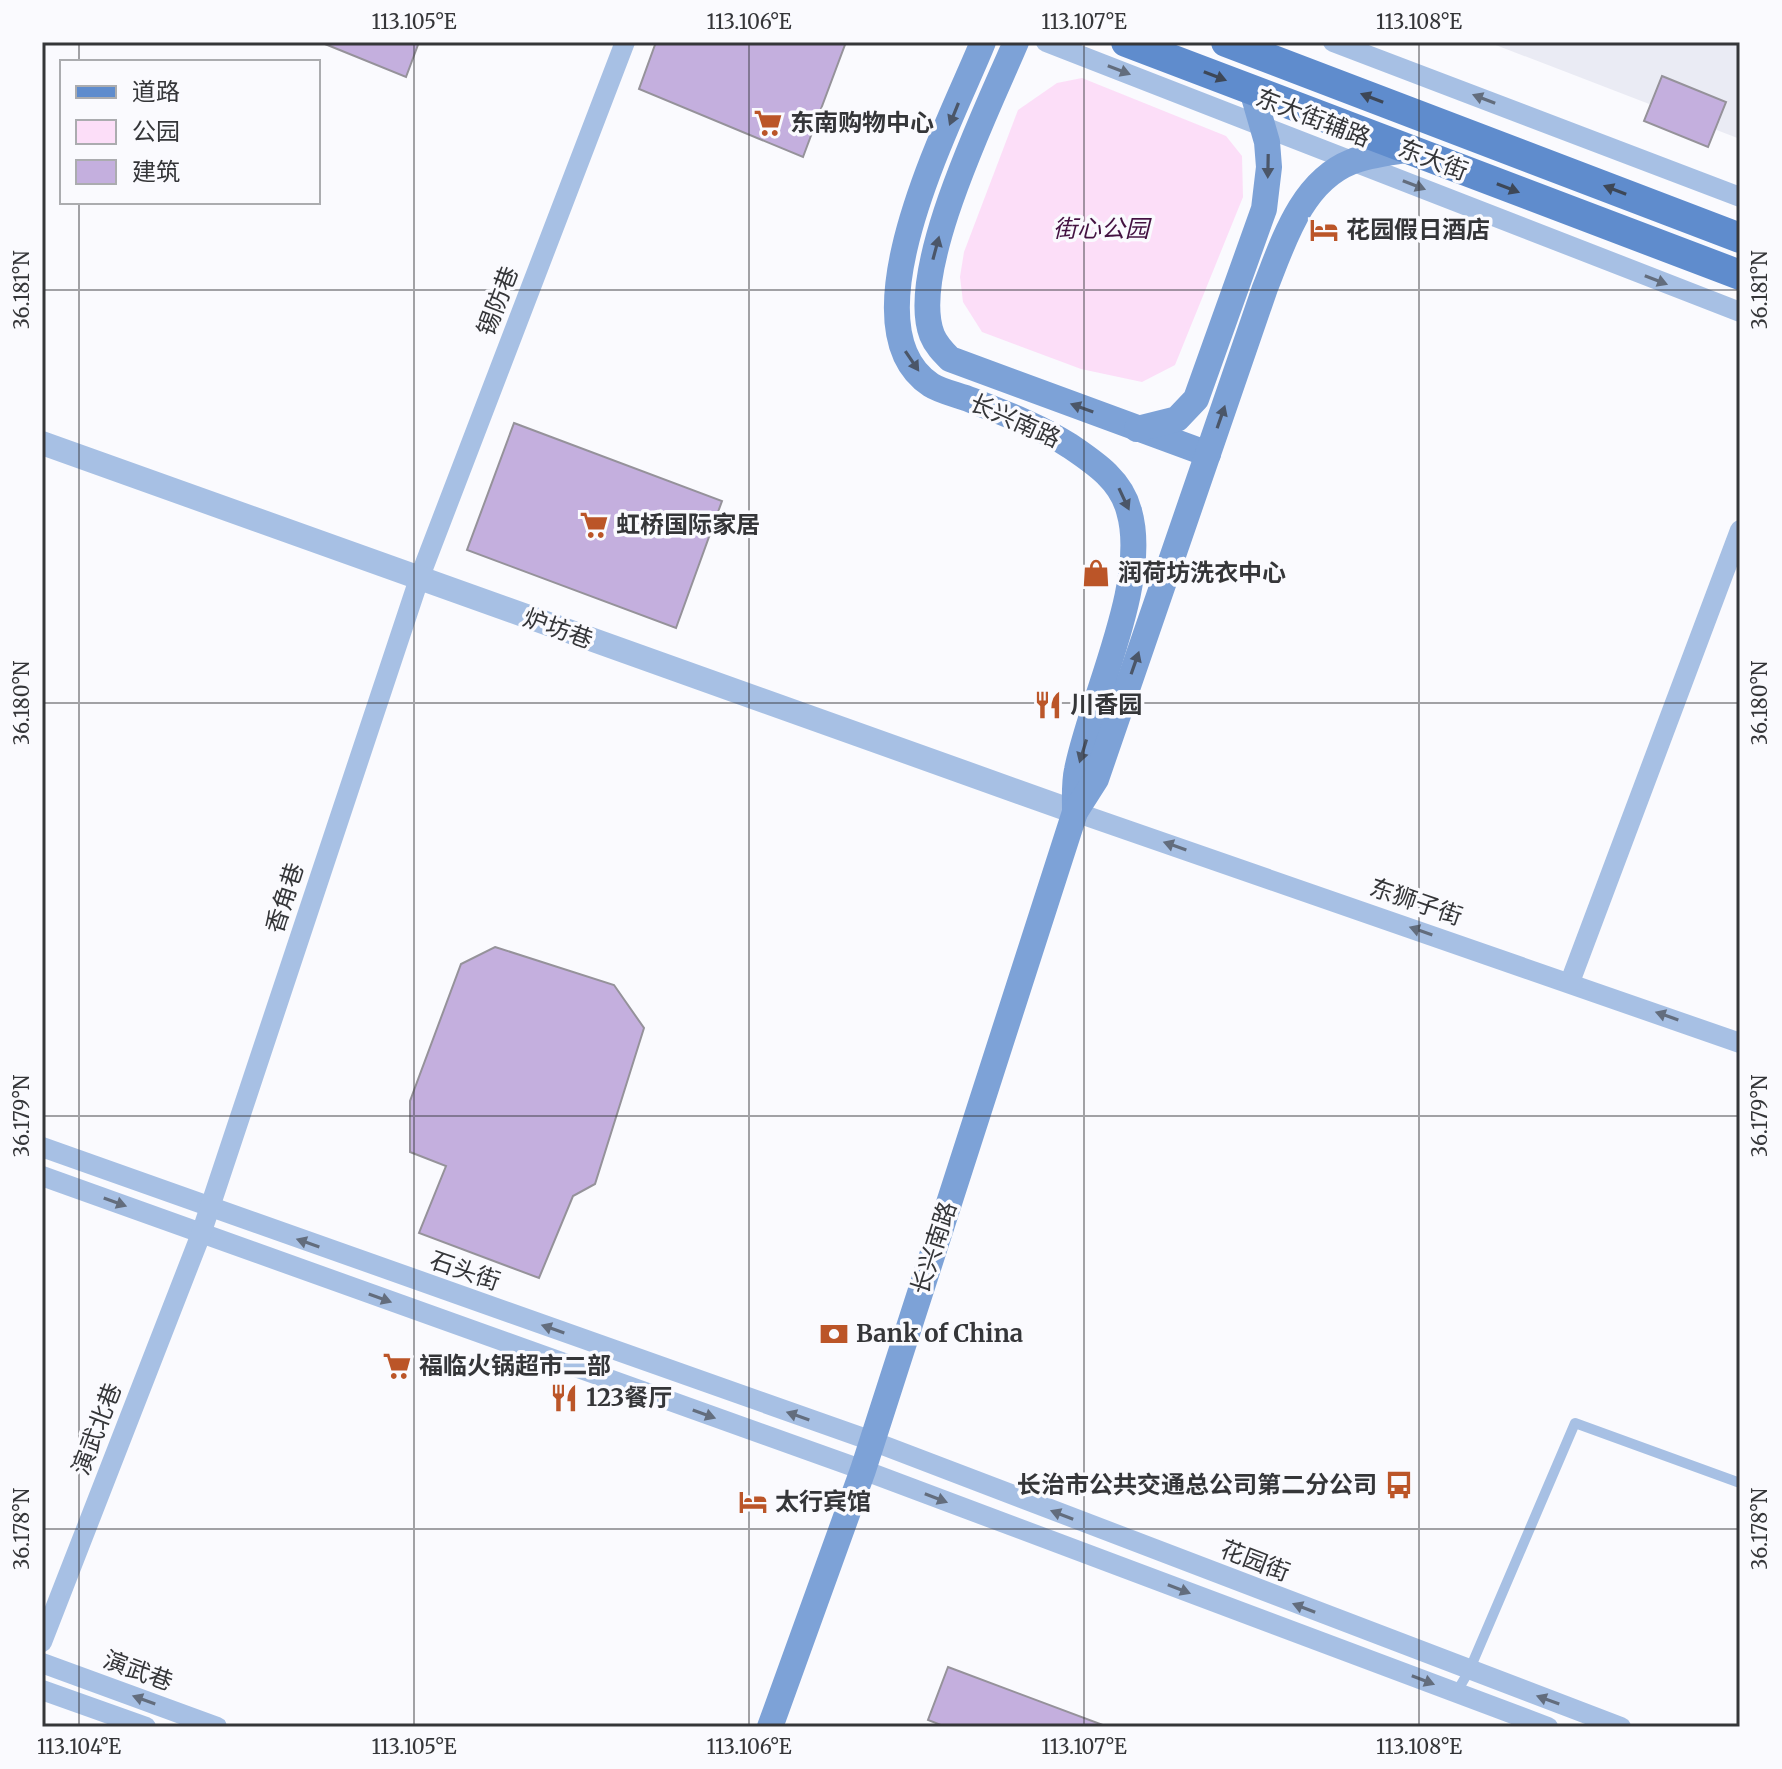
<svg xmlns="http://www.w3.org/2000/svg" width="1782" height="1769" font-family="Merriweather,'Noto Sans SC',serif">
	<rect width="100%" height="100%" fill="#fafafe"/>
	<!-- built -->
	<path fill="#eaebf4" d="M1488,42H1740V139Z"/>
	<!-- green -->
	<path fill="#fcdef8" d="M1082,78L1226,136L1242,156L1243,197L1175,365L1142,382L1081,369L982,332L963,302L960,277L964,252L1018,110L1057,83Z"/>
	<!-- building -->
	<g fill="#c4afde" stroke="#95929a" stroke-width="2">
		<path d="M320,42H419L406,77Z"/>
		<path d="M656,42H846L803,157L639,89Z"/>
		<path d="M1662,76L1726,102L1708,147L1644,121Z"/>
		<path d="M514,423L722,501L676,628L467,550Z"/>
		<path d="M495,947L614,985L644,1028L595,1184L573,1196L539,1278L419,1233L446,1166L410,1152V1101L461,964Z"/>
		<path d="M948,1667L1103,1725L1102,1727H946L928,1720Z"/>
	</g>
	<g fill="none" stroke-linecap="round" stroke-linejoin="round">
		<!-- service -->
		<path stroke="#a7c0e4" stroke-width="10" d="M1456,1693L1469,1671L1575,1423L1740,1483"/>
		<!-- minor -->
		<g stroke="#a7c0e4" stroke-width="20">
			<path d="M1046,42L1740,312"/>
			<path d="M1333,42L1740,197"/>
			<path d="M1075,812L1740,1043"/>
			<path d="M1570,982L1740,530"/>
			<path d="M42,1147L872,1441L1621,1727"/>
			<path d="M42,1176L863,1470L1548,1727"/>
			<path d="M42,1642L201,1234L419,579L625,42"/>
			<path d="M42,1663L217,1727"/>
			<path d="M42,1690L146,1727"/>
		</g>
		<!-- tertiary -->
		<path stroke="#a7c0e4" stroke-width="24" d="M42,443L1075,812"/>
		<!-- secondary -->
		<g stroke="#7da2d7" stroke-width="26">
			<path d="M983,42C954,115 841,326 931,385C942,392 959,395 971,400C1004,413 1039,426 1070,446C1095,463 1121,480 1129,511C1150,582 1091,698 1077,770C1074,783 1075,798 1075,812"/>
			<path d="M1016,42C989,106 907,271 932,335C936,345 943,352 950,359L1208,454"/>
			<path d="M1137,429L1177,419L1196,399L1264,209L1269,167L1267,142L1252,90"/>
			<path d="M770,1727L863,1470L1075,812L1096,779L1265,288C1283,243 1301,182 1351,162C1368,155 1388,153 1406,150"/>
		</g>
		<!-- primary -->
		<g stroke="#5f8ccd" stroke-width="30">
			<path d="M1126,42L1740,275"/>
			<path d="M1226,42L1740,238"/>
		</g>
	</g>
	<!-- one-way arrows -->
	<defs><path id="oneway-solid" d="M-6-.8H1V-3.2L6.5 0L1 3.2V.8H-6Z" transform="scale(2)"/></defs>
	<g fill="#636d7d">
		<use href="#oneway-solid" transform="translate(1119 70) rotate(21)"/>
		<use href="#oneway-solid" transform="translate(1484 99) rotate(-159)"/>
		<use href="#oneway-solid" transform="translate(1414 185) rotate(21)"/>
		<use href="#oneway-solid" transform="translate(1656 280) rotate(21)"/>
		<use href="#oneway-solid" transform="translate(1175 846) rotate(-161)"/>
		<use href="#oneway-solid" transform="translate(1421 931) rotate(-161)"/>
		<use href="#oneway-solid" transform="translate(1667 1016) rotate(-161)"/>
		<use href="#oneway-solid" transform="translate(115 1202) rotate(20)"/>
		<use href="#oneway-solid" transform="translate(308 1243) rotate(-161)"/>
		<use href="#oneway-solid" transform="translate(380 1298) rotate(20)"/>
		<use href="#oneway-solid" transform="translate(553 1329) rotate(-161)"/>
		<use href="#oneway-solid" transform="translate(704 1414) rotate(20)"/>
		<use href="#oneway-solid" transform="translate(798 1416) rotate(-161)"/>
		<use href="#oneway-solid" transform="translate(936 1498) rotate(21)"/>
		<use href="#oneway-solid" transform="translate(1062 1515) rotate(-159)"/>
		<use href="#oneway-solid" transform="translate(1179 1589) rotate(21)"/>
		<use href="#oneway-solid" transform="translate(1304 1608) rotate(-159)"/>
		<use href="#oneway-solid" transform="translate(1423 1680) rotate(21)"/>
		<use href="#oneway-solid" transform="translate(144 1700) rotate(-160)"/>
		<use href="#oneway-solid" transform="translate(1548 1700) rotate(-160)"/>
	</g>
	<g fill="#3d4757">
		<use href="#oneway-solid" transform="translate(1215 76) rotate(21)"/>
		<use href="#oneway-solid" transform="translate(1372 98) rotate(-159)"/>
		<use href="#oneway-solid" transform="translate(1508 188) rotate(21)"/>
		<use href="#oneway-solid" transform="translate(1615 190) rotate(-159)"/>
	</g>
	<g fill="#4b5668">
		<use href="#oneway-solid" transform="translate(954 114) rotate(112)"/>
		<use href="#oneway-solid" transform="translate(1268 166) rotate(91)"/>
		<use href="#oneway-solid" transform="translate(936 248) rotate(-75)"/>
		<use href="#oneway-solid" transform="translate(912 361) rotate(56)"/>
		<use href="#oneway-solid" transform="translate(1082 408) rotate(-160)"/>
		<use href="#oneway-solid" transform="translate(1221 417) rotate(-71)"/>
		<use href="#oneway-solid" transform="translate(1124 499) rotate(65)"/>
		<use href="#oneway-solid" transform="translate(1135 663) rotate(-71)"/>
		<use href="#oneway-solid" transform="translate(1083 751) rotate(107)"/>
	</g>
	<!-- ticks -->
	<path fill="none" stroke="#353639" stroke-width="2" stroke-opacity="0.45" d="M79,42V62M414,42V1727M749,42V1727M1084,42V1727M1419,42V1727M79,202V1727M42,290H1740M42,703H1740M42,1116H1740M42,1529H1740"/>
	<!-- icons -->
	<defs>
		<symbol id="supermarket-bare" viewBox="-9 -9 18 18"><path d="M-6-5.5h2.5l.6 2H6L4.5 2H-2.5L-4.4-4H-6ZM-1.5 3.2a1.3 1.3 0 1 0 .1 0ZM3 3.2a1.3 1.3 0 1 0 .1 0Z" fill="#bb5528" stroke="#fafafe" stroke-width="2.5" paint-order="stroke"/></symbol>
		<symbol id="hotel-bare" viewBox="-9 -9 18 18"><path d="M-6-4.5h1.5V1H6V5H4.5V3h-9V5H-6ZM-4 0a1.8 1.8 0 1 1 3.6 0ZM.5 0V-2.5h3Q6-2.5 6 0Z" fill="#bb5528" stroke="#fafafe" stroke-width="2.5" paint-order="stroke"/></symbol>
		<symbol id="shop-bare" viewBox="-9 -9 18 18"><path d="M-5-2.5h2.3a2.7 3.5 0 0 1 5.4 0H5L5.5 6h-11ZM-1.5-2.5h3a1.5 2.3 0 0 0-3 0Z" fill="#bb5528" stroke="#fafafe" stroke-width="2.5" paint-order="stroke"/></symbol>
		<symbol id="restaurant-bare" viewBox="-9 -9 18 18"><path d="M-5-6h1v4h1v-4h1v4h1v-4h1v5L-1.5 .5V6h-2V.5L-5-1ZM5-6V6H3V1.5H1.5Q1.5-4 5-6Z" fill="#bb5528" stroke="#fafafe" stroke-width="2.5" paint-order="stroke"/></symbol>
		<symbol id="bank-bare" viewBox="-9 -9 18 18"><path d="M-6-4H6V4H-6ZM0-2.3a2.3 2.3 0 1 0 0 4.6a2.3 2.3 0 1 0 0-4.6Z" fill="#bb5528" stroke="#fafafe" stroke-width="2.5" paint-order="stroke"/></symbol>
		<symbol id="bus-bare" viewBox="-9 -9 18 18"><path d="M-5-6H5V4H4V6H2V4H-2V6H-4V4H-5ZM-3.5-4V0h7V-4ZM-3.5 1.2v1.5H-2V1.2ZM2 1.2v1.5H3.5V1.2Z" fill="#bb5528" stroke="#fafafe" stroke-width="2.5" paint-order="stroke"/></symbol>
	</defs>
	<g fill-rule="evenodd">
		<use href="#supermarket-bare" x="748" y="103" width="40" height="40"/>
		<use href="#hotel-bare" x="1304" y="210" width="40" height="40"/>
		<use href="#supermarket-bare" x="574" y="505" width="40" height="40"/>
		<use href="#shop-bare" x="1076" y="553" width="40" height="40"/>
		<use href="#restaurant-bare" x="1028" y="685" width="40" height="40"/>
		<use href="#bank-bare" x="814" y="1314" width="40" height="40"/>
		<use href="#supermarket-bare" x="377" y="1346" width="40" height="40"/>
		<use href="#restaurant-bare" x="544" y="1378" width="40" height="40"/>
		<use href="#bus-bare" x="1379" y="1465" width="40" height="40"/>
		<use href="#hotel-bare" x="733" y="1482" width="40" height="40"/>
	</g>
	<g text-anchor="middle" stroke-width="7" stroke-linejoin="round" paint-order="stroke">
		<!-- street labels -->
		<g font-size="24" fill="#353639" stroke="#fafafe">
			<text transform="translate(1313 118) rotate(21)" y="8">东大街辅路</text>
			<text transform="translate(1433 160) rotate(21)" y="8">东大街</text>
			<text transform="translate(498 301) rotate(-69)" y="8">锡防巷</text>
			<text transform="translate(1015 421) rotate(24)" y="8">长兴南路</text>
			<text transform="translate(558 629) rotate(20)" y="8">炉坊巷</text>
			<text transform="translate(285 898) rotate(-72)" y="8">香角巷</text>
			<text transform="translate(1416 902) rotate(19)" y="8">东狮子街</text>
			<text transform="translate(934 1248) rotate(-72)" y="8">长兴南路</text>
			<text transform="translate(465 1271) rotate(19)" y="8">石头街</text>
			<text transform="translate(97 1429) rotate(-69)" y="8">演武北巷</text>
			<text transform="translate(1255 1561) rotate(21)" y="8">花园街</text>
			<text transform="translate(138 1671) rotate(20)" y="8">演武巷</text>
		</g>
		<!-- poi labels -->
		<g font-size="24" font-weight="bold" fill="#353639" stroke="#fafafe" text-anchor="start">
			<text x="790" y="131">东南购物中心</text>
			<text x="1346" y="238">花园假日酒店</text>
			<text x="616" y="533">虹桥国际家居</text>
			<text x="1118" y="581">润荷坊洗衣中心</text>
			<text x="1070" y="713">川香园</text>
			<text x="856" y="1342">Bank of China</text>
			<text x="419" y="1374">福临火锅超市二部</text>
			<text x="586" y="1406">123餐厅</text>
			<text x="1377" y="1493" text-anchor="end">长治市公共交通总公司第二分公司</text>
			<text x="775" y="1510">太行宾馆</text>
		</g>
		<!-- park labels -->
		<g font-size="24" font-style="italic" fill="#431141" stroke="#fafafe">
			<text x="1101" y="237">街心公园</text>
		</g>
	</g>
	<!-- border -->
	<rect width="1782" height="1769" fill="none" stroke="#fafafe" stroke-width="88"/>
	<!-- legend -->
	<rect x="60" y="60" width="260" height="144" fill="#fafafe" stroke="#abacaf" stroke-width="2"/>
	<rect x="76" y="86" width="40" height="12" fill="#5f8ccd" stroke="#abacaf" stroke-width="2"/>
	<text x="132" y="100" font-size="24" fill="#353639">道路</text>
	<rect x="76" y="120" width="40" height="24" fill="#fcdef8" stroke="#abacaf" stroke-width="2"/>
	<text x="132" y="140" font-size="24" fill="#353639">公园</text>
	<rect x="76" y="160" width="40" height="24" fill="#c4afde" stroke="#abacaf" stroke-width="2"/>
	<text x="132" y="180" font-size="24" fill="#353639">建筑</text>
	<rect x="44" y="44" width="1694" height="1681" fill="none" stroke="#353639" stroke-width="3"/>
	<g font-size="20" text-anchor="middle" fill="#353639">
		<text x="414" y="29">113.105°E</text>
		<text x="749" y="29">113.106°E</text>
		<text x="1084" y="29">113.107°E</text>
		<text x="1419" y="29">113.108°E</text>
		<text transform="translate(22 290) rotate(-90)" y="7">36.181°N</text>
		<text transform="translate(1760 290) rotate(-90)" y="7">36.181°N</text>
		<text transform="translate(22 703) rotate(-90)" y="7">36.180°N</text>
		<text transform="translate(1760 703) rotate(-90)" y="7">36.180°N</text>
		<text transform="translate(22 1116) rotate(-90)" y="7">36.179°N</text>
		<text transform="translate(1760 1116) rotate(-90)" y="7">36.179°N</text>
		<text transform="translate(22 1529) rotate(-90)" y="7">36.178°N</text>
		<text transform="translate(1760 1529) rotate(-90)" y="7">36.178°N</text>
		<text x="79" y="1754">113.104°E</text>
		<text x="414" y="1754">113.105°E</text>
		<text x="749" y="1754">113.106°E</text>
		<text x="1084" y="1754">113.107°E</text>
		<text x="1419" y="1754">113.108°E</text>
	</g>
</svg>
